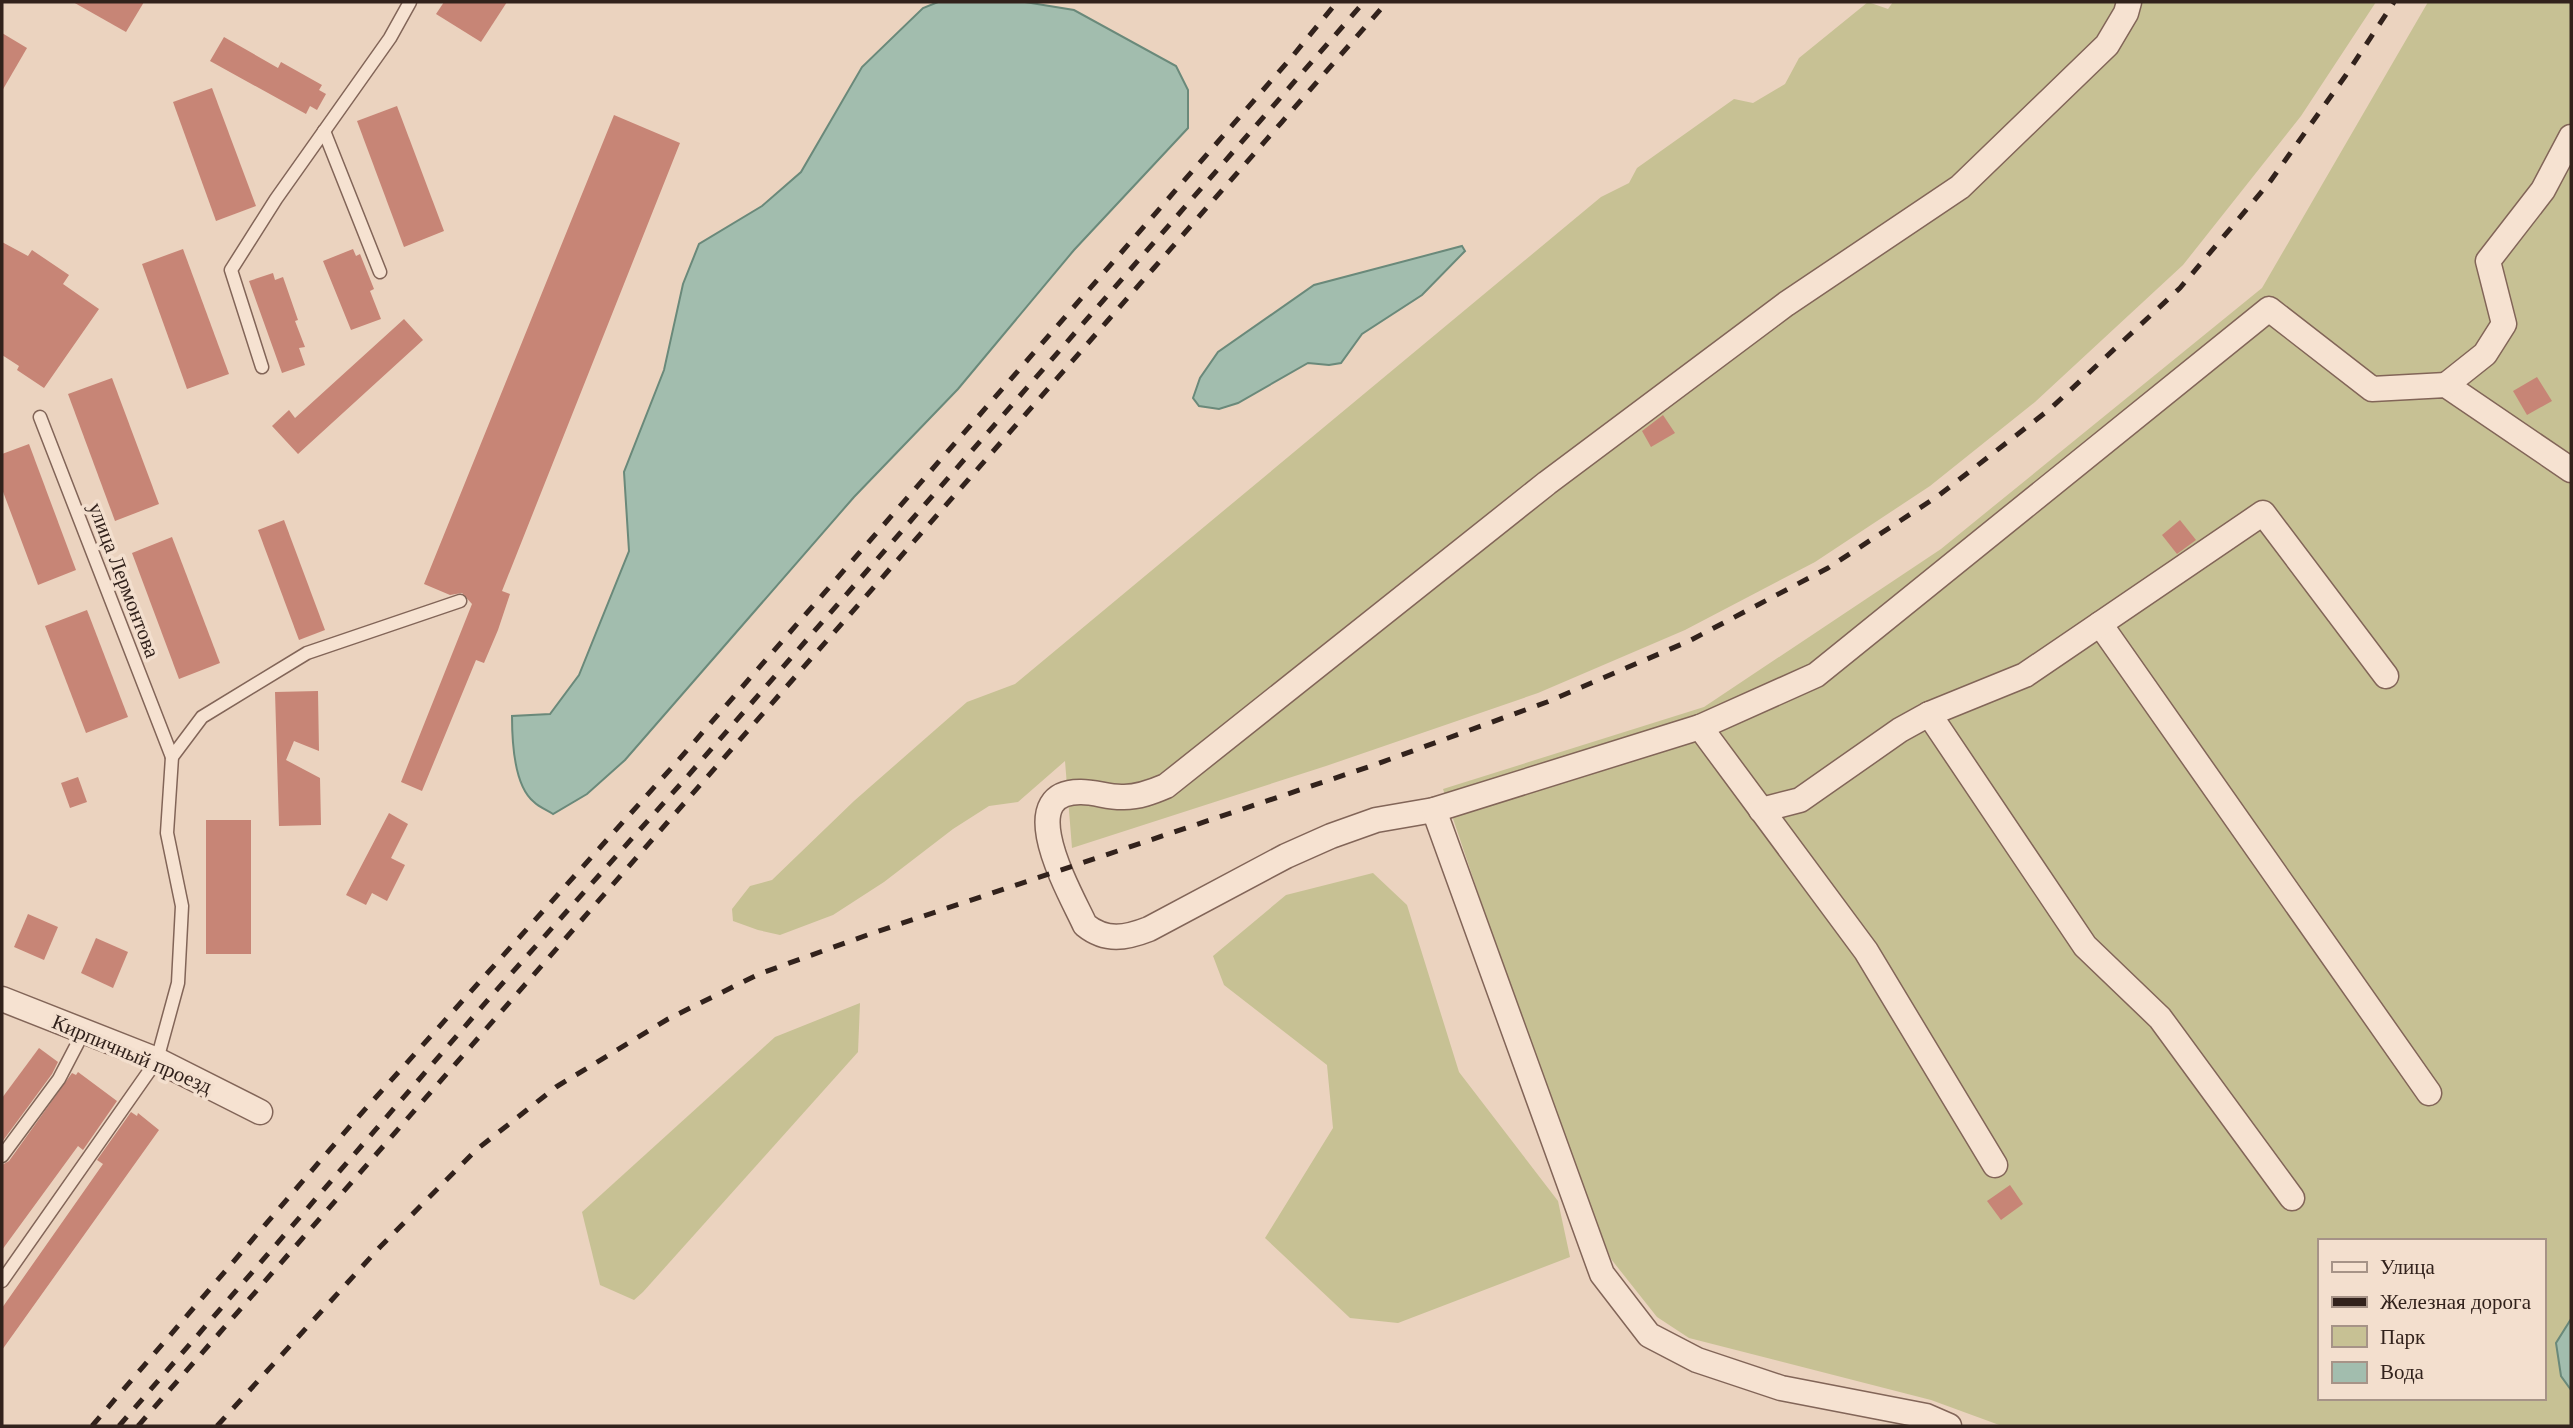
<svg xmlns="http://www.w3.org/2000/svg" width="2573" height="1428" font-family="Georgia,serif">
	<rect width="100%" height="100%" fill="#ebd3bf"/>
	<!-- green -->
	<g fill="#c7c194" fill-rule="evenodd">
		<path d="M1868,2L1888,9L1893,2H2376L2301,116L2183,265L2035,402L1930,486L1815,562L1685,630L1538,693L1326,766L1072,848L1065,761L1018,802L989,806L953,829L884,882L833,915L780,935L758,930L733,921L732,909L750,886L772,880L854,801L967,702L1015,684L1601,197L1629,183L1637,168L1734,99L1753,103L1785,84L1799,58Z"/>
		<path d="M2428,2H2571V1426H2002L1931,1400L1689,1338L1657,1317L1611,1259L1546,1094L1443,789L1704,707L1941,549L2262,288ZM2319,1241H2543V1398H2319Z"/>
		<path d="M1373,873L1407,905L1459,1072L1558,1201L1570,1257L1398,1323L1350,1318L1265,1238L1333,1128L1327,1065L1224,985L1213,956L1286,895Z"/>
		<path d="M860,1003L858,1052L643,1292L634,1300L600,1285L582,1212L775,1037Z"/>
	</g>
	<!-- water -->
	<g fill="#a2bdae" stroke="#6a897a" stroke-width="2">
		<path d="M938,2H1025L1074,10L1176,66L1188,90V128L1074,250L958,389L854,497L625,760L587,794L553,814C547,810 539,807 534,802C514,786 512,739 512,716L550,714L579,675L629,551L624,472L664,370L683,284L699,244L762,206L801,172L862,67L923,8Z"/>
		<path d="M1462,246L1465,251L1422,295L1362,334L1341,363L1329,365L1308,363L1238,403L1219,409L1199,406L1193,398L1200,378L1218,352L1314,285Z"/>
		<path d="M2571,1319V1390L2561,1376L2556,1343Z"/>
	</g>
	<!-- building -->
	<g fill="#c78576">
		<path d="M73,2H144L126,32Z"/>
		<path d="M444,2H507L481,42L436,14Z"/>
		<path d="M2,33L27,48L2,91Z"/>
		<path d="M224,37L278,68L281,62L322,85L319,90L326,94L317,110L310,106L306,114L210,61Z"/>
		<path d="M212,88L256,206L216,221L173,102Z"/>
		<path d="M397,106L444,231L404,247L357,121Z"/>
		<path d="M614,115L680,143L502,591L510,594L498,630L484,663L476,660L422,791L401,782L472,604L462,593L450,595L424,584Z"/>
		<path d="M2,242L28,256L32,250L69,275L63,284L99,309L44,388L17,370L19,366L2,355Z"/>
		<path d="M183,249L229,374L187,389L142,264Z"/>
		<path d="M353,249L356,256L360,254L374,289L370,291L381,319L351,330L323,261Z"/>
		<path d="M273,273L275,280L283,277L298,320L295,321L305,347L299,348L305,365L282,373L249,281Z"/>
		<path d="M404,319L423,340L298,454L272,426L289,410L295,418Z"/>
		<path d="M2537,377L2552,401L2527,415L2513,391Z"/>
		<path d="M112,378L159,504L115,521L68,394Z"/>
		<path d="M1663,415L1675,433L1651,447L1642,431Z"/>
		<path d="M29,444L76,570L38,585L2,489V454Z"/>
		<path d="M284,520L325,630L299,640L258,530Z"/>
		<path d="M2180,520L2196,540L2177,554L2162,535Z"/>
		<path d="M172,537L220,663L179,679L132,553Z"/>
		<path d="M87,610L128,717L86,733L45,626Z"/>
		<path d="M318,691L319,751L294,741L286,760L320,778L321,825L279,826L275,692Z"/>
		<path d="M78,777L87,802L70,808L61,783Z"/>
		<path d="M389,813L408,824L391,858L405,865L387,901L372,893L366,905L346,895Z"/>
		<rect x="206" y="820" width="45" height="134"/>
		<path d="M28,914L58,927L44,960L14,947Z"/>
		<path d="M96,938L128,952L113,988L81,973Z"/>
		<path d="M39,1048L58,1062L52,1074L2,1142V1098Z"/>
		<path d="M78,1072L117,1101L83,1150L78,1146L2,1250V1165L9,1161L72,1073L76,1075Z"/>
		<path d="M131,1112L137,1116L138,1113L159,1130L2,1350V1308L103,1164L97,1160Z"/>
		<path d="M2010,1185L2023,1204L2001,1220L1987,1201Z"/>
	</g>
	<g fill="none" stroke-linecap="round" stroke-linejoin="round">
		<defs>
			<g id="service">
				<path d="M324,131L380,272"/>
				<path d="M262,367L231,270L276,199L390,38L410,2"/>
				<path d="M40,417L172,757"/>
				<path d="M2,1156L59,1079L84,1031"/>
				<path d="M2,1281L157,1060L178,983L182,906L167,833L172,757L202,717L307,653L460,601"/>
			</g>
			<g id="minor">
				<path d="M2129,2L2126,13L2107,45L1960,187L1786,304L1547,483L1166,786C1152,792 1139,797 1124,797C1110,798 1096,792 1081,792C1010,791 1072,896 1085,925C1106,942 1126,938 1149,929L1286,856L1331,836L1376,820L1434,810L1700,727L1816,675L2269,309L2372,389L2446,385L2571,470"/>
				<path d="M2446,385L2485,354L2504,324L2488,261L2543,190L2571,137"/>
				<path d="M2100,624L2429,1093"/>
				<path d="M1929,714L2025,675L2263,513L2386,676"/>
				<path d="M1700,727L1866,951L1995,1165"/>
				<path d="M1434,810L1602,1274L1649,1335L1697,1360L1781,1388L1926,1416L1949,1426"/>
				<path d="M1761,810L1800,800L1900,730L1929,714L2085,946L2160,1018L2292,1198"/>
				<path d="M2,999L157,1060L260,1112"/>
			</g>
		</defs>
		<!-- service casing -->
		<use href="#service" stroke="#826558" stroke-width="15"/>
		<!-- minor casing -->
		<use href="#minor" stroke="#826558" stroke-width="27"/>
		<!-- service -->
		<use href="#service" stroke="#f6e2d1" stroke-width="12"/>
		<!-- minor -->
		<use href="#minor" stroke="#f6e2d1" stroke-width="24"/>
		<!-- rail -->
		<g stroke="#32221c" stroke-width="5" stroke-dasharray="12 12" stroke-linecap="butt">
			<path d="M92,1426L351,1125L675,764L1291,58L1337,2"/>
			<path d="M119,1426L493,994L686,778L1364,2"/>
			<path d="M138,1426C554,951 971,477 1387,2"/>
			<path d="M217,1426L380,1247L476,1150L556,1087L668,1019L759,974L870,934L1374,765L1547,702L1689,641L1828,568L1938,496L2050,409L2180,288L2269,183L2346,75L2394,2"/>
		</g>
	</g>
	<g text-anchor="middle" stroke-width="7" stroke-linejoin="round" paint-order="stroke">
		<!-- street labels -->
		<g font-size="21" fill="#32221c" stroke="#f3dfce">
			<text transform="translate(124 580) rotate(69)" y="7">улица Лермонтова</text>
			<text transform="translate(132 1054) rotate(23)" y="7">Кирпичный проезд</text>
		</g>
	</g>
	<!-- border -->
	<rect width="2573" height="1428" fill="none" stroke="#32221c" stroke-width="7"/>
	<!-- legend -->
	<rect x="2318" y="1239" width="228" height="161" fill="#f3dfce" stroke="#a69387" stroke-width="2"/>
	<rect x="2332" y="1262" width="35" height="10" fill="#f6e2d1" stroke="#a69387" stroke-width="2"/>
	<text x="2380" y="1274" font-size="21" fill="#32221c">Улица</text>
	<rect x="2332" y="1297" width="35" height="10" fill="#32221c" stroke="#a69387" stroke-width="2"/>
	<text x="2380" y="1309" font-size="21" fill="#32221c">Железная дорога</text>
	<rect x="2332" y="1326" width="35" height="21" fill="#c7c194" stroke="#a69387" stroke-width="2"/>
	<text x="2380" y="1344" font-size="21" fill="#32221c">Парк</text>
	<rect x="2332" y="1362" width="35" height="21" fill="#a2bdae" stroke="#a69387" stroke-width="2"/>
	<text x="2380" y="1379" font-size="21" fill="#32221c">Вода</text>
</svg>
